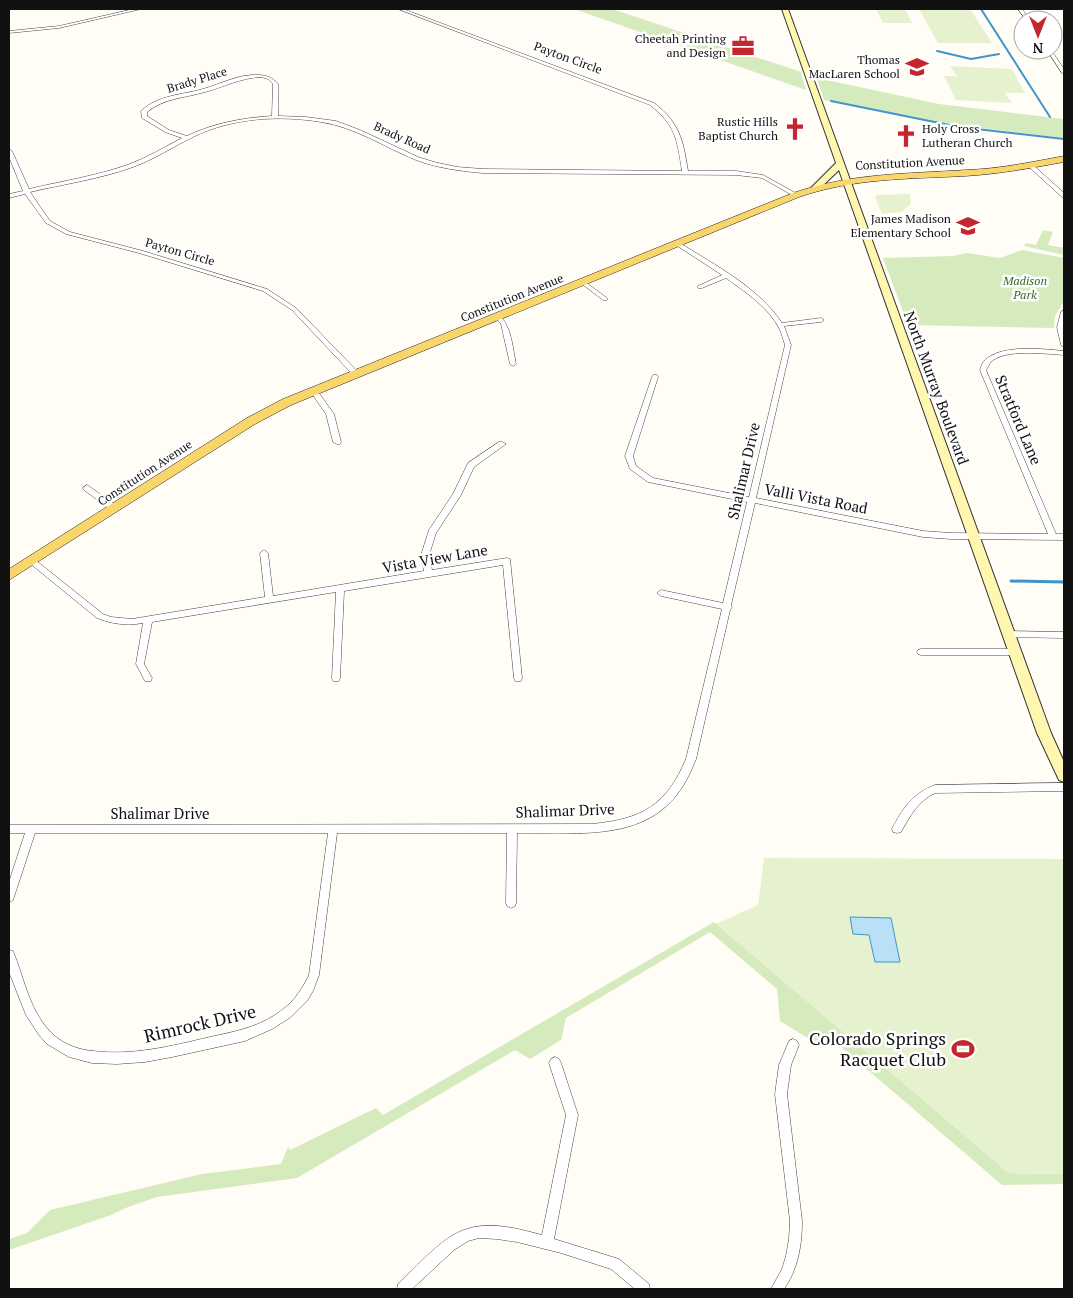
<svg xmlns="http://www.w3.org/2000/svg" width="1073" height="1298" font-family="'PT Serif',serif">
	<rect width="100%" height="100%" fill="#fffdf5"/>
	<!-- green -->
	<g fill="#d5ebbd">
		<path d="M574,9H612L801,72L806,90Z"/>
		<path d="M817,78L939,104L1064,119V138L932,122L824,100Z"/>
		<path d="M1043,230L1053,232L1048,245L1064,248V255L1024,246L1026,243L1036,245Z"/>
		<path d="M1022,250L1064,258V301L1055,316L1054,328L908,325L883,258L953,256L967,253L1000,258Z"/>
		<path d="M714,922L1009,1173L1064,1174V1184L1002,1185L840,1046L814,1042L780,1021L777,989L710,932L566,1018L561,1040L530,1059L515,1050L297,1178L157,1197L128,1207L111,1215L9,1250V1239L27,1233L50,1210L202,1174L281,1164L288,1147L290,1150L376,1108L383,1115Z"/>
	</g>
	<!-- pitch -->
	<g fill="#e6f2cf">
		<path d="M876,9H905L912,23H883Z"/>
		<path d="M919,9H970L992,43H938Z"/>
		<path d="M950,66L1012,69L1025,93H1005L1012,103L956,100L944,76H957Z"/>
		<path d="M910,194L911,204L901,212L882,214L875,197L877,195Z"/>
		<path d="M764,858L1064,859V1174L1009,1173L716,924L758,905Z"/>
	</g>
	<!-- water -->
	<path fill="#b9e0f7" stroke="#3f96cf" d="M850,917L891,918L900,962H875L869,935L853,934Z"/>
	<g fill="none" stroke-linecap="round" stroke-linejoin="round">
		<!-- stream-far1 -->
		<g stroke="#3f96cf" stroke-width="2">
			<path d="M981,9L1050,117"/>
			<path d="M937,51L971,59L999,54"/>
			<path d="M831,101L959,127L1064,139"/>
		</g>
		<!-- stream -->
		<path stroke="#3f96cf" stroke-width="3" d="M1011,581L1064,582"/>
		<defs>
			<g id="minor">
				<path d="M134,9H141L59,28L9,33V31L59,26Z"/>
				<path d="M398,9H403L654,103C680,123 683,140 688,171H736L763,175L799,195L794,196L762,178L736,175L483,173C460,171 437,168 416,160C384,147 355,127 321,122C279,115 233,118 195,136C174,146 155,159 133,167C100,179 64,184 30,192L50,221L70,232L143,251L267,289L296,308L358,372V376H354L292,310L263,291L139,253L66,234L46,223L25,194L9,198V194L23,191L9,157V149L12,151L29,189C62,181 97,176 130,164C148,157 165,147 182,138L165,132L142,118L141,111C158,95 182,95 203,89C221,84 238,74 258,75C267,75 273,78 278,84V116L306,117L336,121L360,130L418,157L434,162L457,167L483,169L682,171C677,140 676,125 650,105ZM261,77L268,79L273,84L272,116C242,118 214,123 187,136L169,130L147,116V112C164,98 185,98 205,92C224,87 240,78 261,77Z"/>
				<path d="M1018,9H1022L1030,20H1026Z"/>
				<path d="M1047,50H1051L1064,69V73H1062Z"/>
				<path d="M1029,165H1033L1064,193V198L1062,197L1029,167Z"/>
				<path d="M676,243H680C716,266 758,287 782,323L821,318L824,320L821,322L784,326L791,345L756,498L923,531L951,533L1048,534L980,370C981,366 983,362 985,360C1002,344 1043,349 1064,351V355C1046,354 1003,348 990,363C990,363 987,369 986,370L1056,534H1064V540L951,539L923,537L755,503L731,605L732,607L730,610L696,759C691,771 686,783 678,793C642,843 571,832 517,833L516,903L515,906L511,908L507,906L506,903L507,833H337L319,975L313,991L307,1001L291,1017L272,1029L245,1041L172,1057L145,1062L117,1064L92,1063L69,1057L47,1044L39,1035L26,1015L9,972V950L13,951C25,980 30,1015 55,1036C65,1045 80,1050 93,1051C132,1056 172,1046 210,1037C233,1032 255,1028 275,1015C291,1005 301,992 309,975L328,833H35L14,897L13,900L9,902V882L25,833H9V825L592,824C642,819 666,806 686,759L722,609L661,596L657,593L661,590L723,603L747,502L648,482L630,469L625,456L652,377L653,375H657L658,377L633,456L636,466L653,478L749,497L785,345C783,340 782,334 780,330C769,307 745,292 726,278L702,288H698V286L722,275L676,245Z"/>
				<path d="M584,281L607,298V300H603L582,284V282Z"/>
				<path d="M1064,310V347L1061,345L1057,327L1061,312Z"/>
				<path d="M498,315C511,322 513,350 516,364L515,365L513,366L510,364L501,324L495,317Z"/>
				<path d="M312,389H316L334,414L341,442L340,444H337L333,442L326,414L310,391Z"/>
				<path d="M499,442H502L506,444L474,467L461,495L436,533L429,555L432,570L507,558L510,559L522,678L521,681H515L514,678L503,565L344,591L340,678L339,681H333L332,678L336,592L152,622L144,664L152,678L151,681H145L136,664L143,623C127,626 112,624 97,618L27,561L28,559H34L103,614L111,617L132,619L265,597L260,553L264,550L268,553L273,596L424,571L421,555L429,530L453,494L468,463Z"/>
				<path d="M87,485L117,506L118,508L117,510H111L84,490L83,488Z"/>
				<path d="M1009,631L1064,632V638L1009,637L1006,636L1005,634L1006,632Z"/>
				<path d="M921,649H1015L1018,650L1019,652L1018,654L1015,655H921L918,654L917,652L918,650Z"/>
				<path d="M1064,783V791L935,793C918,801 910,816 901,832L897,833L893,832L892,829C902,809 913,793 935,785Z"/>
				<path d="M793,1039L797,1041L799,1045L791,1065L787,1094L802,1221C802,1245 798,1269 784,1289H771L782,1269L786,1256L789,1239L790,1221L775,1094L779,1065L789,1041Z"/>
				<path d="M555,1057L559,1059L561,1063L578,1115L554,1239L619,1259L649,1284L650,1289H635L611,1269L561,1253L517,1242L497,1239L479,1238L468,1241L454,1250L412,1289H397L398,1284C417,1267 442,1236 467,1229C491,1221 519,1229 542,1235L566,1115L549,1063L551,1059Z"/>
			</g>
			<path id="secondary" d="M782,9H788L1051,733L1064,762V782L1059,780L1037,733L839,170L818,190L811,188L836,163Z"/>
			<path id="primary" d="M1064,156V162C1031,168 999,174 965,176C908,179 854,178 799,197L291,405L255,424L9,580V569L247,418L283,399L793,193C852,173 905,174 966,170C999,169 1032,162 1064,156Z"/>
		</defs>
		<!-- minor casing -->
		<use href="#minor" stroke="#444" stroke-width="1"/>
		<!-- secondary casing -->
		<use href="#secondary" stroke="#333" stroke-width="2"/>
		<!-- primary casing -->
		<use href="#primary" stroke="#222" stroke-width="1"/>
		<!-- minor -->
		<use href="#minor" fill="#fff" fill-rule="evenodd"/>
		<!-- secondary -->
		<use href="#secondary" fill="#fff6b0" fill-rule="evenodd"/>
		<!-- primary -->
		<use href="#primary" fill="#f9d66b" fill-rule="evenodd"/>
	</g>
	<!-- icons -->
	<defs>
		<symbol id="office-bare" viewBox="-9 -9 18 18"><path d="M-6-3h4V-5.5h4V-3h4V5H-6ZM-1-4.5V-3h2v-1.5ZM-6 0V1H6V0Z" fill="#c4262e" stroke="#fff" stroke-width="2.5" paint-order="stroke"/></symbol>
		<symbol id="school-bare" viewBox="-9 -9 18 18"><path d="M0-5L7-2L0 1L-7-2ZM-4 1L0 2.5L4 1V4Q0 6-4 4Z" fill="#c4262e" stroke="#fff" stroke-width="2.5" paint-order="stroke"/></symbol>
		<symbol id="church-bare" viewBox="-9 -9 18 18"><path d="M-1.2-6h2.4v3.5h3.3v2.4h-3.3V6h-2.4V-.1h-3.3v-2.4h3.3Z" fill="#c4262e" stroke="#fff" stroke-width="2.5" paint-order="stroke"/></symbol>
		<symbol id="stadium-bare" viewBox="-9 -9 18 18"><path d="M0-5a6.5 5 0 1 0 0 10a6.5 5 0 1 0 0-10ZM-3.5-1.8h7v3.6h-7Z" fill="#c4262e" stroke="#fff" stroke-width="2.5" paint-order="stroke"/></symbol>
	</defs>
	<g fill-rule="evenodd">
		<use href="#office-bare" x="727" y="30" width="32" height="32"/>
		<use href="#school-bare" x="901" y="51" width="32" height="32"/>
		<use href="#church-bare" x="779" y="113" width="32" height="32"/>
		<use href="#church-bare" x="890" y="120" width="32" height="32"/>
		<use href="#school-bare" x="952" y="210" width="32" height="32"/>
		<use href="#stadium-bare" x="947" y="1033" width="32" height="32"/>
	</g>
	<g text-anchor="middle" stroke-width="5" stroke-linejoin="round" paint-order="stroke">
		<!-- far-poi labels -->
		<g font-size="12" fill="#111" stroke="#fff" text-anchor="end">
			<text x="726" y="43">Cheetah Printing<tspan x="726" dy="14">and Design</tspan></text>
			<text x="900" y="64">Thomas<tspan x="900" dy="14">MacLaren School</tspan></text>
			<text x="778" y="126">Rustic Hills<tspan x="778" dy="14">Baptist Church</tspan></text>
			<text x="922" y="133" text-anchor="start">Holy Cross<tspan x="922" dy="14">Lutheran Church</tspan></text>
			<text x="951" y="223">James Madison<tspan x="951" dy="14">Elementary School</tspan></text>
		</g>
		<!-- far-street labels -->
		<g font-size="12" fill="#111" stroke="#fff">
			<text transform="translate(568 58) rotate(20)" y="4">Payton Circle</text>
			<text transform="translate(197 80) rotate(-17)" y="4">Brady Place</text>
			<text transform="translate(402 138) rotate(24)" y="4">Brady Road</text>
			<text transform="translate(910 163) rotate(-3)" y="4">Constitution Avenue</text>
			<text transform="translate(180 252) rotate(16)" y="4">Payton Circle</text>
			<text transform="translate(512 298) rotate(-22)" y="4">Constitution Avenue</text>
			<text transform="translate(145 473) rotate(-33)" y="4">Constitution Avenue</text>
		</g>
		<!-- far-park labels -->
		<g font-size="12" font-style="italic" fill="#2f6b1f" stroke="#fff">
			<text x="1025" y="285">Madison<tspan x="1025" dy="14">Park</tspan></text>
		</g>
		<!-- street labels -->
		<g font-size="15" fill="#111" stroke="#fff">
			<text transform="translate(936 388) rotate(70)" y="5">North Murray Boulevard</text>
			<text transform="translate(1018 420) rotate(67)" y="5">Stratford Lane</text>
			<text transform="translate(744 471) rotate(-77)" y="5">Shalimar Drive</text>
			<text transform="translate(816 499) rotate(11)" y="5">Valli Vista Road</text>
			<text transform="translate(435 559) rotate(-10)" y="5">Vista View Lane</text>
			<text transform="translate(565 811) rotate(-2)" y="5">Shalimar Drive</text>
			<text x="160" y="819">Shalimar Drive</text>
		</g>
		<!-- near-street labels -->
		<g font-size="18" fill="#111" stroke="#fff">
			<text transform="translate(200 1024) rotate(-13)" y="6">Rimrock Drive</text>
		</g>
		<!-- near-poi labels -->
		<g font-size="18" fill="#111" stroke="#fff" text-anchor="end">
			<text x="946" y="1045">Colorado Springs<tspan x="946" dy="21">Racquet Club</tspan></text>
		</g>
	</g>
	<!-- border -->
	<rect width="1073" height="1298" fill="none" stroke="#111111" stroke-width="20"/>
	<!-- north arrow -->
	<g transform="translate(1038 35) rotate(180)"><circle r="24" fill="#ffffff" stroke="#a0a0a0"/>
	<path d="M0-4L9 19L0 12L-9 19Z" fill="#c4262e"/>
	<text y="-8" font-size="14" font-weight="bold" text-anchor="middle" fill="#111111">N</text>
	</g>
</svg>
